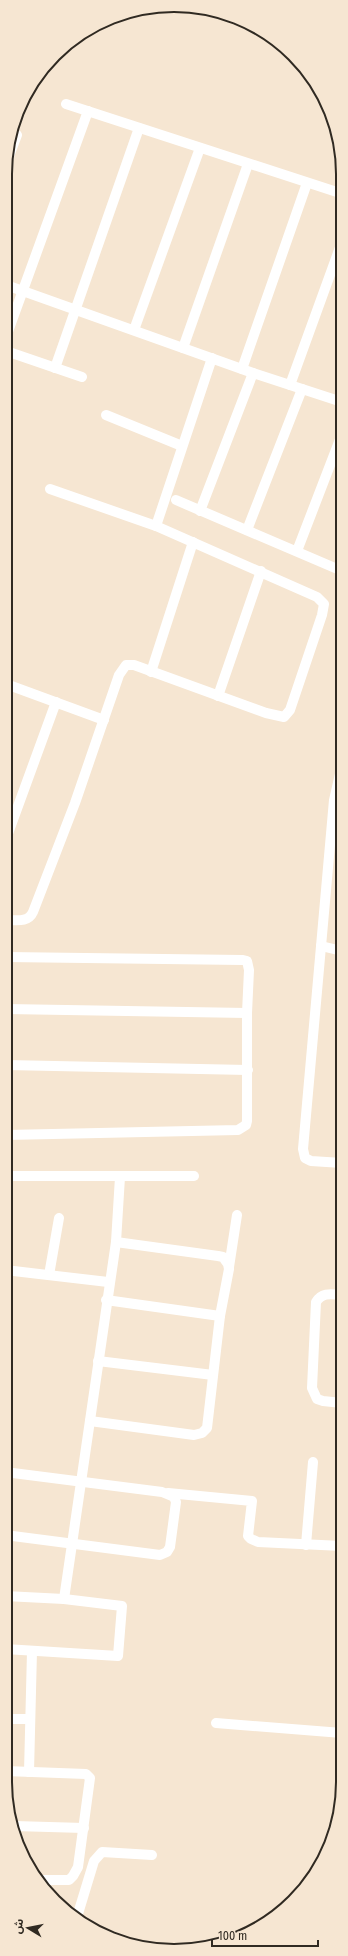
<svg xmlns="http://www.w3.org/2000/svg" width="348" height="1956" font-family="'Fira Sans Condensed','Noto Sans Arabic',sans-serif">
	<rect width="100%" height="100%" fill="#f6e6d2"/>
	<g fill="none" stroke-linecap="round" stroke-linejoin="round">
		<!-- minor -->
		<g stroke="#fff" stroke-width="10">
			<path d="M66,104L343,194"/>
			<path d="M6,164L17,135"/>
			<path d="M6,285L253,373L342,402"/>
			<path d="M134,330L200,148"/>
			<path d="M6,337L88,111"/>
			<path d="M183,348L248,164"/>
			<path d="M6,351L82,377"/>
			<path d="M55,368L139,128"/>
			<path d="M242,369L307,183"/>
			<path d="M290,385L343,239"/>
			<path d="M106,415L182,446"/>
			<path d="M6,474H7"/>
			<path d="M50,489L156,526"/>
			<path d="M176,500L342,571"/>
			<path d="M200,511L253,373"/>
			<path d="M247,530L302,389"/>
			<path d="M297,551L342,434"/>
			<path d="M151,672L193,542"/>
			<path d="M6,684L104,720"/>
			<path d="M218,696L261,571"/>
			<path d="M6,839L56,702"/>
			<path d="M6,920C16,920 28,923 33,912L75,803L119,675L126,665H134L266,713L284,717L290,710L322,615L324,604L317,597L156,526L212,358"/>
			<path d="M321,946L342,951"/>
			<path d="M6,1009L247,1013"/>
			<path d="M6,1065L248,1070"/>
			<path d="M6,1135L238,1130L246,1125L247,1121V1013L249,970L247,961L243,960L6,957"/>
			<path d="M342,1163L311,1161L305,1158L303,1149L334,800L342,765"/>
			<path d="M6,1176H194"/>
			<path d="M229,1267L237,1215"/>
			<path d="M5,1270L108,1282"/>
			<path d="M49,1275L59,1218"/>
			<path d="M106,1300L220,1316"/>
			<path d="M98,1361L213,1375"/>
			<path d="M342,1403L323,1401L317,1399L312,1388L316,1302C322,1292 331,1294 342,1295"/>
			<path d="M90,1421L194,1435L202,1433L207,1428L220,1316L229,1269L228,1264L223,1257L218,1256L116,1242"/>
			<path d="M168,1493L252,1501L248,1536L251,1539L258,1542L342,1546"/>
			<path d="M5,1535L160,1555L167,1552L170,1547L176,1502L174,1497L162,1492L5,1472"/>
			<path d="M306,1545L313,1462"/>
			<path d="M64,1599L116,1242L120,1177"/>
			<path d="M5,1649L118,1656L122,1606L64,1599L5,1596"/>
			<path d="M5,1719H30"/>
			<path d="M216,1723L342,1733"/>
			<path d="M5,1771L86,1774L90,1778L78,1867L73,1876L69,1880H40"/>
			<path d="M29,1772L32,1651"/>
			<path d="M14,1826L84,1828"/>
			<path d="M77,1917L94,1861L102,1852L152,1855"/>
		</g>
	</g>
	<!-- crop -->
	<path d="M0 0H348V1956H0ZM174 12H174A162 162 0 0 1 336 174V1782A162 162 0 0 1 174 1944H174A162 162 0 0 1 12 1782V174A162 162 0 0 1 174 12Z" fill="#f6e6d2" fill-rule="evenodd"/>
	<path fill="none" stroke="#302a22" stroke-width="2" d="M174 12H174A162 162 0 0 1 336 174V1782A162 162 0 0 1 174 1944H174A162 162 0 0 1 12 1782V174A162 162 0 0 1 174 12Z"/>
	<!-- north arrow -->
	<g transform="translate(28 1928) rotate(280)" stroke="#f6e6d2" stroke-width="3" paint-order="stroke">
	<path d="M0-3L7 15L0 10L-7 15Z" fill="#302a22"/>
	<text y="-6" font-size="11" font-weight="bold" text-anchor="middle" fill="#302a22">ش</text>
	</g>
	<!-- scale -->
	<path d="M212 1940v6h106v-6" fill="none" stroke="#302a22" stroke-width="2"/>
	<text x="218" y="1940" font-size="12" fill="#302a22" stroke="#f6e6d2" stroke-width="3" paint-order="stroke">100 m</text>
</svg>
